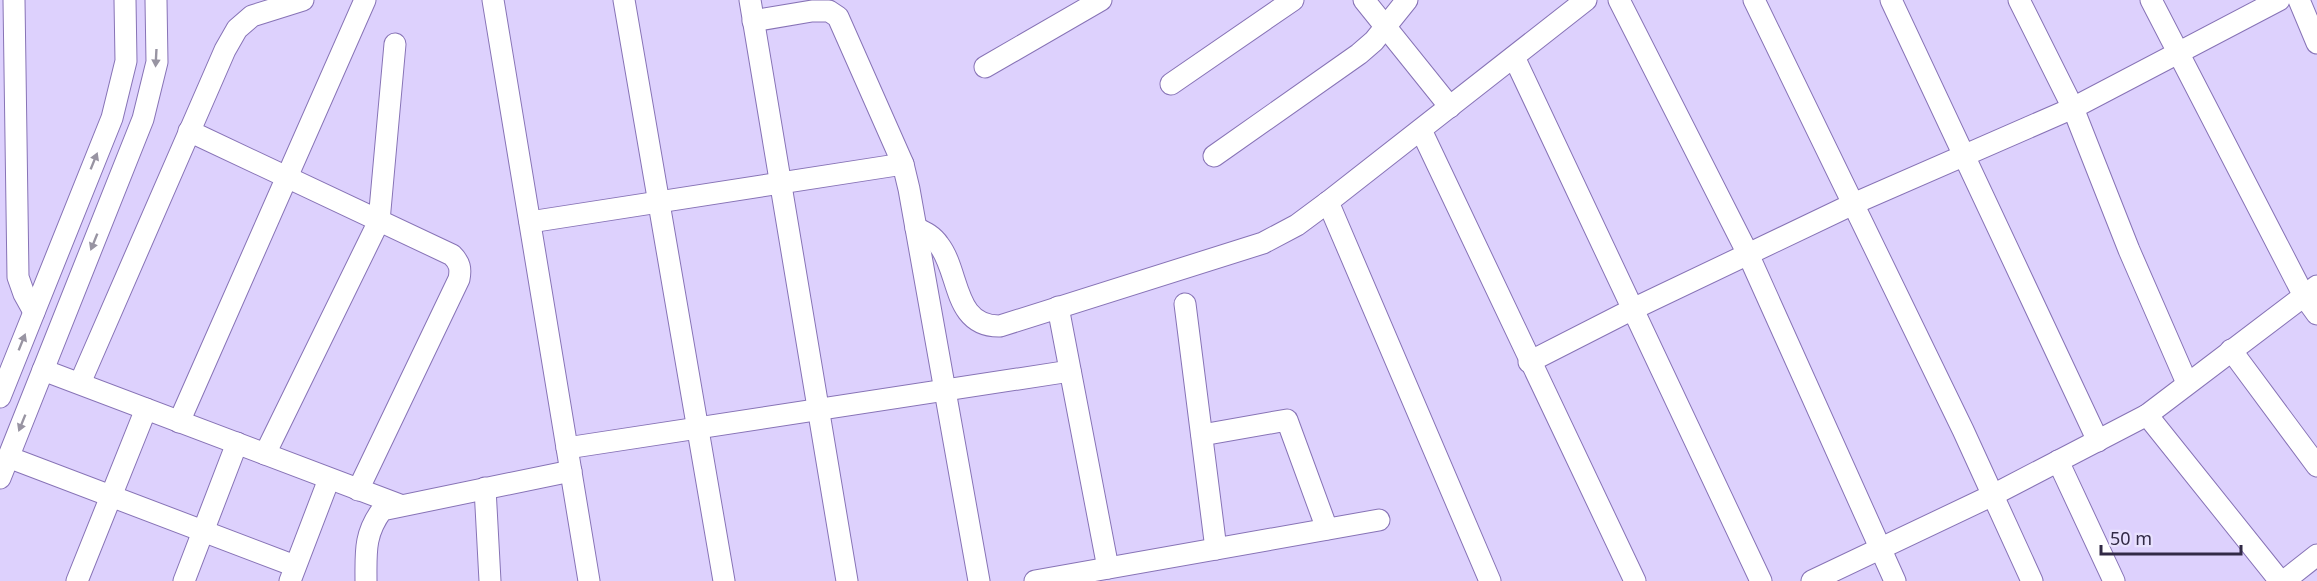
<svg xmlns="http://www.w3.org/2000/svg" width="2317" height="581" font-family="'Noto Sans',sans-serif">
	<rect width="100%" height="100%" fill="#ddd1fd"/>
	<g fill="none" stroke-linecap="round" stroke-linejoin="round">
		<defs>
			<g id="minor">
				<path d="M14,0L18,277L24,294L34,312"/>
				<path d="M493,0L589,581"/>
				<path d="M624,0L724,581"/>
				<path d="M750,0L847,581"/>
				<path d="M1364,0L1450,107"/>
				<path d="M1619,0L1748,254L1895,581"/>
				<path d="M1754,0L1963,430L2032,581"/>
				<path d="M1891,0L2098,441"/>
				<path d="M2019,0L2073,108L2129,250L2187,383"/>
				<path d="M2151,0L2304,296L2317,314"/>
				<path d="M2299,0L2317,43"/>
				<path d="M753,21L812,11H829L838,17L903,164L909,189L979,581"/>
				<path d="M1514,57L1761,581"/>
				<path d="M985,67L1101,0"/>
				<path d="M1171,84L1293,0"/>
				<path d="M1421,130L1635,581"/>
				<path d="M189,131L452,255C460,263 461,269 459,279L358,490"/>
				<path d="M1214,156L1359,54L1374,41L1407,0"/>
				<path d="M1328,202L1490,581"/>
				<path d="M530,222L903,164"/>
				<path d="M916,228C925,232 933,236 939,245C960,272 953,327 1000,326L1263,243L1297,225L1328,202L1586,0"/>
				<path d="M1185,304L1216,549"/>
				<path d="M1058,307L1108,568"/>
				<path d="M2231,350L2317,466"/>
				<path d="M1529,362L1633,309L1853,204L2073,108L2279,0"/>
				<path d="M43,370L400,505"/>
				<path d="M80,383L225,50L237,29L252,16L303,0"/>
				<path d="M0,397L112,118L126,61L125,0"/>
				<path d="M2147,415L2280,581"/>
				<path d="M179,422L365,0"/>
				<path d="M1202,435L1287,420L1327,529"/>
				<path d="M567,448L1070,371"/>
				<path d="M265,454L379,221L395,44"/>
				<path d="M8,457L295,566"/>
				<path d="M2058,461L2114,581"/>
				<path d="M0,478L143,119L157,62L156,0"/>
				<path d="M485,488L490,581"/>
				<path d="M77,581L146,409"/>
				<path d="M184,581L237,443"/>
				<path d="M290,581L329,479"/>
				<path d="M366,581C366,553 364,534 382,510L571,471"/>
				<path d="M1035,581L1379,520"/>
				<path d="M1812,581L1993,495L2147,415L2317,286"/>
				<path d="M2284,581L2317,555"/>
			</g>
		</defs>
		<!-- minor casing -->
		<use href="#minor" stroke="#8773b6" stroke-width="23"/>
		<!-- minor -->
		<use href="#minor" stroke="#fff" stroke-width="21"/>
	</g>
	<!-- one-way arrows -->
	<defs><path id="oneway-solid" d="M-6-.8H1V-3.2L6.5 0L1 3.2V.8H-6Z" transform="scale(1.5)"/></defs>
	<g fill="#9894a2">
		<use href="#oneway-solid" transform="translate(156 58) rotate(93)"/>
		<use href="#oneway-solid" transform="translate(94 161) rotate(-68)"/>
		<use href="#oneway-solid" transform="translate(94 242) rotate(112)"/>
		<use href="#oneway-solid" transform="translate(22 342) rotate(-68)"/>
		<use href="#oneway-solid" transform="translate(22 423) rotate(112)"/>
	</g>
	<!-- scale -->
	<path d="M2101 545v9h140v-9" fill="none" stroke="#322a46" stroke-width="3"/>
	<text x="2110" y="545" font-size="18" fill="#322a46" stroke="#e8e1fe" stroke-width="4.5" paint-order="stroke">50 m</text>
</svg>
